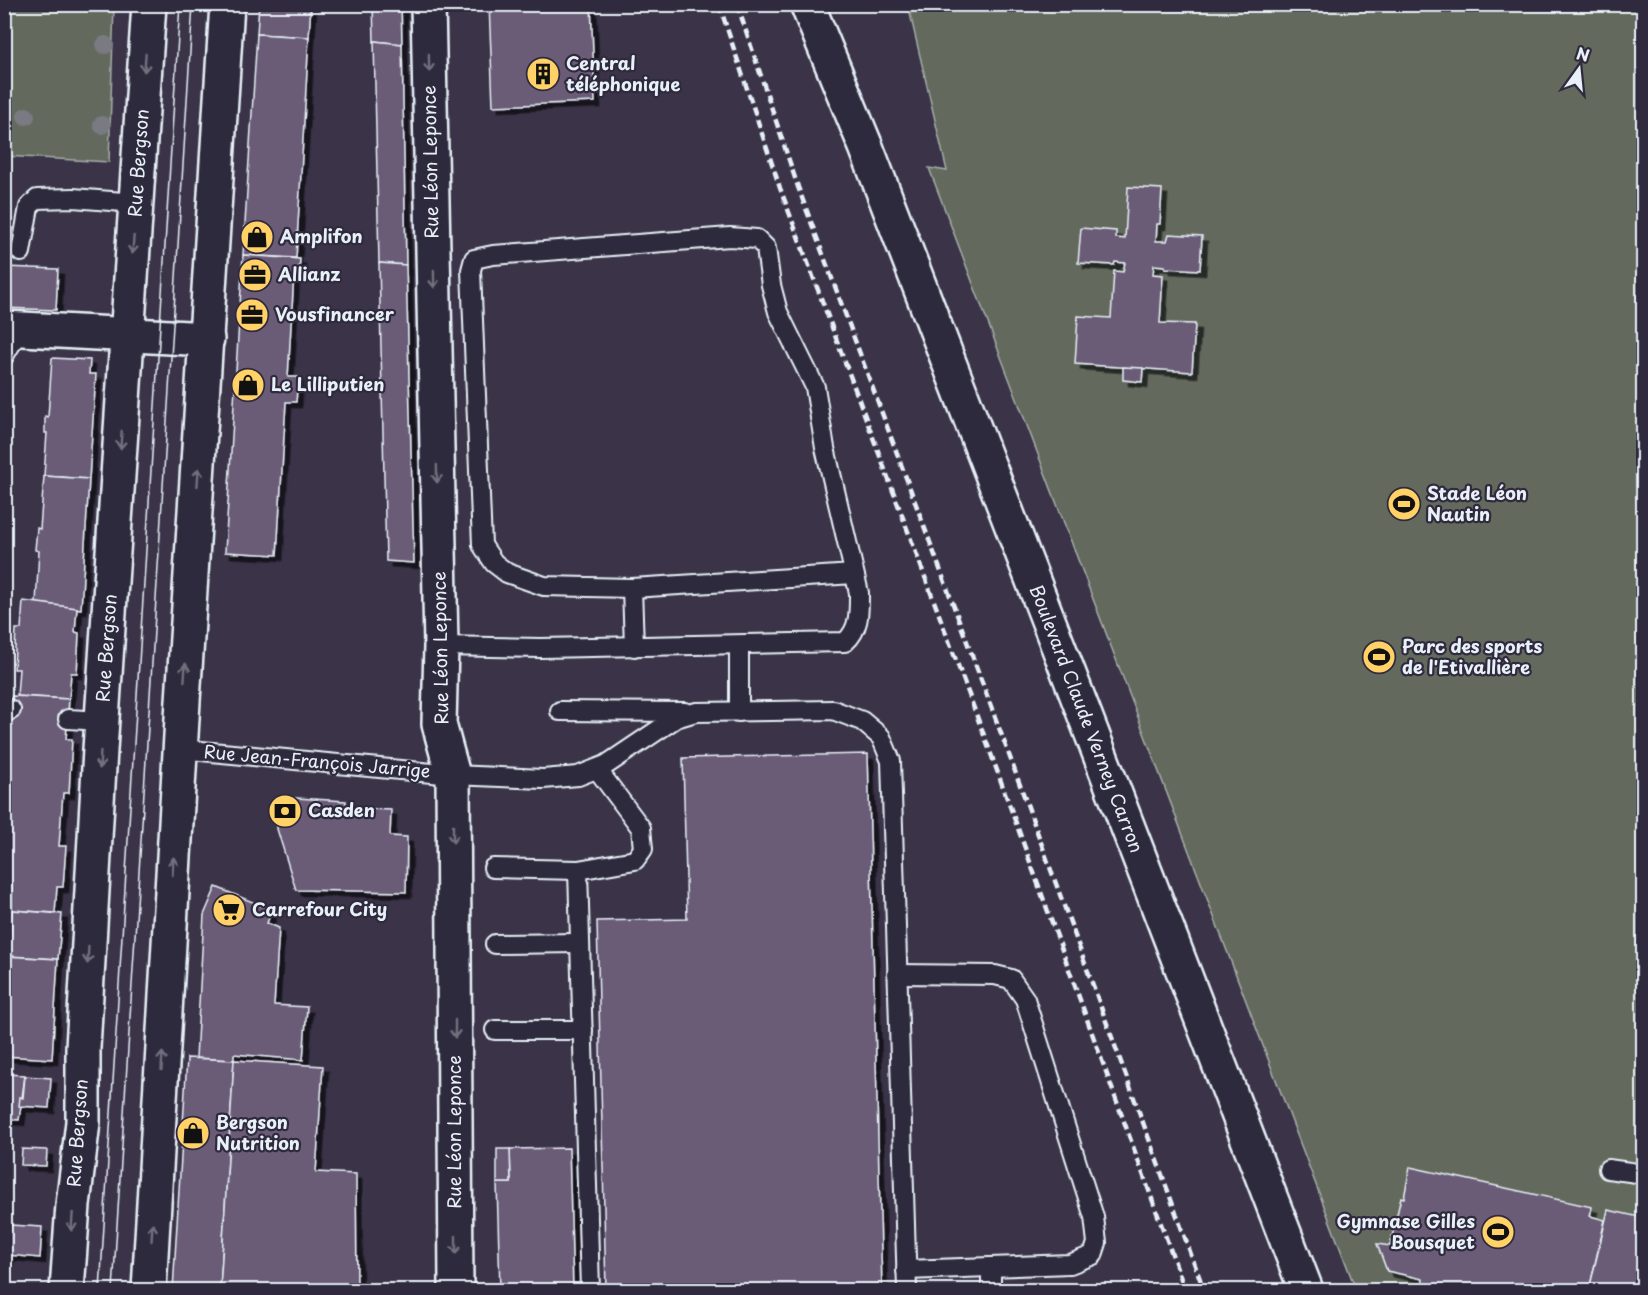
<svg xmlns="http://www.w3.org/2000/svg" width="1648" height="1295" font-family="'Playpen Sans',sans-serif">
	<defs>
		<filter id="shadow"><feDropShadow dx="5.5" dy="5.5" stdDeviation="0" flood-color="#0009"/></filter>
	</defs>
	<rect width="100%" height="100%" fill="#3b3449"/>
	<filter id="ink" filterUnits="userSpaceOnUse"><feTurbulence type="fractalNoise" baseFrequency=".0167" numOctaves="2"/><feDisplacementMap in="SourceGraphic" scale="12" xChannelSelector="R" yChannelSelector="G"/><feConvolveMatrix kernelMatrix="1 2 1 2 8 2 1 2 1" color-interpolation-filters="sRGB"/></filter>
	<g filter="url(#ink)">
		<!-- green -->
		<g fill="#646a5d" stroke="#a6aeaa" stroke-width="1.5">
			<path d="M4,5H114L109,162L5,156Z"/>
			<path d="M908,5H1643V1290H1356L929,168L947,171Z"/>
		</g>
		<!-- building -->
		<g fill="#6b5c77" stroke="#e8f1f8" stroke-width="1.5" filter="url(#shadow)">
			<path d="M259,4H311L309,37L257,34Z"/>
			<path d="M373,4H401L402,44L374,41Z"/>
			<path d="M489,4H591L595,102L493,106Z"/>
			<path d="M257,34L309,37L296,258L243,255Z"/>
			<path d="M374,41L402,44L406,265L379,263Z"/>
			<path d="M1128,187L1162,189L1160,224H1157L1156,241H1167L1169,234L1202,236L1200,270L1165,268V266L1154,265L1153,274L1163,275L1160,323L1195,324L1192,372L1075,364L1078,316L1111,318L1114,271L1123,272L1125,263L1115,262L1114,265L1078,263L1081,228L1116,231V238L1125,239Z"/>
			<path d="M243,255L300,259L299,274H294L288,377H298L296,402H286L277,555L225,552Z"/>
			<path d="M379,263L406,265L414,563L386,561Z"/>
			<path d="M4,267L58,269L56,310L4,308Z"/>
			<path d="M52,358L90,360L89,374H96L89,479L44,476L47,433H45V416L48,417Z"/>
			<path d="M1123,367L1143,368L1142,382L1123,380Z"/>
			<path d="M44,476L89,479L81,609L36,603L39,551L35,550L37,528L40,529Z"/>
			<path d="M23,601L77,608L75,632L79,633L77,673H71L69,699L17,696L19,669H14L16,629H21Z"/>
			<path d="M12,696L69,699L66,739H72L69,793H63L59,846H66L63,887H57L55,913L12,910V883H7V870H4V827L10,828L12,804L5,803Z"/>
			<path d="M868,754L882,1290H606L597,921L687,919L683,758Z"/>
			<path d="M279,797L346,801V808L391,810L390,836L407,837L406,892L296,890L277,829Z"/>
			<path d="M216,887L272,910L267,923L279,928L274,1005L307,1007L303,1060L234,1054V1060L196,1058L204,915Z"/>
			<path d="M12,910L62,914L58,959L9,956Z"/>
			<path d="M4,956L58,959L52,1059L4,1056Z"/>
			<path d="M187,1058L234,1060L220,1290H173Z"/>
			<path d="M234,1060L323,1066L316,1172L356,1174L357,1290H220Z"/>
			<path d="M4,1074L25,1075L19,1120L4,1119Z"/>
			<path d="M25,1076L51,1078L49,1108L19,1106L20,1097L23,1098Z"/>
			<path d="M569,1148L573,1290H500L497,1183H511L510,1149Z"/>
			<path d="M22,1149L47,1150L46,1166L21,1165Z"/>
			<path d="M497,1149H510L511,1183H497Z"/>
			<path d="M1410,1167L1592,1207L1590,1216L1605,1220L1589,1290H1430L1422,1289L1423,1279L1387,1271L1377,1244L1390,1246L1401,1197L1404,1198Z"/>
			<path d="M1608,1210L1644,1218V1290H1589Z"/>
			<path d="M10,1225L42,1227L40,1258L8,1255L6,1273H4V1228L9,1229Z"/>
		</g>
		<g fill="none" stroke-linecap="round" stroke-linejoin="round">
			<defs>
				<g id="lane">
					<path d="M21,252L29,207L37,199L73,198L136,203"/>
					<path d="M4,356L20,329"/>
					<path d="M632,588L634,647"/>
					<path d="M441,646L541,648L845,642C860,629 859,611 859,593L825,448L815,387L778,312L771,285L766,248L757,239L730,237L493,255L474,259L471,270L482,545L494,563L507,573L544,586L632,588L854,574"/>
					<path d="M4,707L11,710"/>
					<path d="M560,711L685,712"/>
					<path d="M739,712V645"/>
					<path d="M68,719L102,721"/>
					<path d="M180,749L453,775L543,779L578,776L606,765L676,718L696,712L833,710L862,721L881,737L891,761L907,1290"/>
					<path d="M493,868L578,870"/>
					<path d="M495,944L580,943"/>
					<path d="M897,974L995,975L1011,979L1025,999L1094,1217L1097,1243L1093,1255L1070,1264L906,1270"/>
					<path d="M495,1030H583"/>
					<path d="M1608,1169L1644,1174"/>
					<path d="M991,1267V1290"/>
					<path d="M590,1290L578,870L635,860L643,849L641,828L597,769"/>
				</g>
				<g id="street">
					<path d="M428,4L441,646L439,724L453,775L456,1290"/>
					<path d="M4,328L207,339"/>
					<path d="M149,1290L183,701L227,4"/>
				</g>
				<g id="secondary">
					<path d="M807,4L866,147L1306,1290"/>
					<path d="M67,1290L73,1205L83,1122V1048L100,750L149,4"/>
				</g>
			</defs>
			<!-- lane casing -->
			<use href="#lane" stroke="#e8f1f8" stroke-width="22"/>
			<!-- street casing -->
			<use href="#street" stroke="#e8f1f8" stroke-width="38"/>
			<!-- secondary casing -->
			<use href="#secondary" stroke="#e8f1f8" stroke-width="38"/>
			<!-- lane -->
			<use href="#lane" stroke="#2f2a3d" stroke-width="18"/>
			<!-- street -->
			<use href="#street" stroke="#2f2a3d" stroke-width="33"/>
			<!-- secondary -->
			<use href="#secondary" stroke="#2f2a3d" stroke-width="33"/>
			<!-- tram -->
			<g stroke="#e8f1f8" stroke-width="1.5">
				<path d="M100,1290L180,4"/>
				<path d="M113,1290L193,4"/>
			</g>
			<!-- rail -->
			<g stroke="#e8f1f8" stroke-width="4.5" stroke-dasharray="9 4.5" stroke-linecap="butt">
				<path d="M719,4L780,188L991,754L1185,1290"/>
				<path d="M737,4L798,187L1008,752L1204,1290"/>
			</g>
		</g>
		<!-- trees -->
		<g fill="#7a7a83">
			<circle cx="105" cy="45" r="9"/>
			<circle cx="26" cy="116" r="9"/>
			<circle cx="102" cy="125" r="9"/>
		</g>
		<!-- one-way arrows -->
		<defs><path id="oneway-shaft" d="M-6 0H5M1.5-3L5.5 0L1.5 3" fill="none" stroke-width="1.6" stroke-linecap="round" stroke-linejoin="round" transform="scale(1.5)"/></defs>
		<g stroke="#70707e">
			<use href="#oneway-shaft" transform="translate(145 63) rotate(94)"/>
			<use href="#oneway-shaft" transform="translate(429 63) rotate(89)"/>
			<use href="#oneway-shaft" transform="translate(133 245) rotate(94)"/>
			<use href="#oneway-shaft" transform="translate(434 279) rotate(89)"/>
			<use href="#oneway-shaft" transform="translate(121 440) rotate(94)"/>
			<use href="#oneway-shaft" transform="translate(437 474) rotate(89)"/>
			<use href="#oneway-shaft" transform="translate(198 477) rotate(-86)"/>
			<use href="#oneway-shaft" transform="translate(185 672) rotate(-86)"/>
			<use href="#oneway-shaft" transform="translate(100 760) rotate(93)"/>
			<use href="#oneway-shaft" transform="translate(453 834) rotate(90)"/>
			<use href="#oneway-shaft" transform="translate(173 866) rotate(-87)"/>
			<use href="#oneway-shaft" transform="translate(88 955) rotate(93)"/>
			<use href="#oneway-shaft" transform="translate(455 1029) rotate(90)"/>
			<use href="#oneway-shaft" transform="translate(162 1061) rotate(-87)"/>
			<use href="#oneway-shaft" transform="translate(72 1222) rotate(94)"/>
			<use href="#oneway-shaft" transform="translate(152 1232) rotate(-87)"/>
			<use href="#oneway-shaft" transform="translate(456 1245) rotate(90)"/>
		</g>
	</g>
	<!-- icons -->
	<defs>
		<symbol id="building-disc" viewBox="-11 -11 22 22"><circle r="9.5" fill="#ffd166" stroke="#2f2a3d"/><path d="M-4-6H4V6H1V3H-1V6H-4ZM-2.5-4.3h1.7v1.8h-1.7ZM.8-4.3h1.7v1.8H.8ZM-2.5-1h1.7V.8h-1.7ZM.8-1h1.7V.8H.8Z" fill="#111"/></symbol>
		<symbol id="shop-disc" viewBox="-11 -11 22 22"><circle r="9.5" fill="#ffd166" stroke="#2f2a3d"/><path d="M-5-2.5h2.3a2.7 3.5 0 0 1 5.4 0H5L5.5 6h-11ZM-1.5-2.5h3a1.5 2.3 0 0 0-3 0Z" fill="#111"/></symbol>
		<symbol id="office-disc" viewBox="-11 -11 22 22"><circle r="9.5" fill="#ffd166" stroke="#2f2a3d"/><path d="M-6-3h4V-5.5h4V-3h4V5H-6ZM-1-4.5V-3h2v-1.5ZM-6 0V1H6V0Z" fill="#111"/></symbol>
		<symbol id="stadium-disc" viewBox="-11 -11 22 22"><circle r="9.5" fill="#ffd166" stroke="#2f2a3d"/><path d="M0-5a6.5 5 0 1 0 0 10a6.5 5 0 1 0 0-10ZM-3.5-1.8h7v3.6h-7Z" fill="#111"/></symbol>
		<symbol id="bank-disc" viewBox="-11 -11 22 22"><circle r="9.5" fill="#ffd166" stroke="#2f2a3d"/><path d="M-6-4H6V4H-6ZM0-2.3a2.3 2.3 0 1 0 0 4.6a2.3 2.3 0 1 0 0-4.6Z" fill="#111"/></symbol>
		<symbol id="supermarket-disc" viewBox="-11 -11 22 22"><circle r="9.5" fill="#ffd166" stroke="#2f2a3d"/><path d="M-6-5.5h2.5l.6 2H6L4.5 2H-2.5L-4.4-4H-6ZM-1.5 3.2a1.3 1.3 0 1 0 .1 0ZM3 3.2a1.3 1.3 0 1 0 .1 0Z" fill="#111"/></symbol>
	</defs>
	<g fill-rule="evenodd">
		<use href="#building-disc" x="524" y="55" width="38" height="38"/>
		<use href="#shop-disc" x="238" y="218" width="38" height="38"/>
		<use href="#office-disc" x="236" y="256" width="38" height="38"/>
		<use href="#office-disc" x="233" y="296" width="38" height="38"/>
		<use href="#shop-disc" x="229" y="366" width="38" height="38"/>
		<use href="#stadium-disc" x="1385" y="485" width="38" height="38"/>
		<use href="#stadium-disc" x="1360" y="638" width="38" height="38"/>
		<use href="#bank-disc" x="266" y="792" width="38" height="38"/>
		<use href="#supermarket-disc" x="210" y="891" width="38" height="38"/>
		<use href="#shop-disc" x="174" y="1114" width="38" height="38"/>
		<use href="#stadium-disc" x="1479" y="1213" width="38" height="38"/>
	</g>
	<g text-anchor="middle" stroke-width="4.5" stroke-linejoin="round" paint-order="stroke">
		<!-- poi labels -->
		<g font-size="18" font-weight="bold" fill="#e8f1f8" stroke="#2f2a3d" text-anchor="start">
			<text x="566" y="70">Central<tspan x="566" dy="21">téléphonique</tspan></text>
			<text x="280" y="243">Amplifon</text>
			<text x="278" y="281">Allianz</text>
			<text x="275" y="321">Vousfinancer</text>
			<text x="271" y="391">Le Lilliputien</text>
			<text x="1427" y="500">Stade Léon<tspan x="1427" dy="21">Nautin</tspan></text>
			<text x="1402" y="653">Parc des sports<tspan x="1402" dy="21">de l'Etivallière</tspan></text>
			<text x="308" y="817">Casden</text>
			<text x="252" y="916">Carrefour City</text>
			<text x="216" y="1129">Bergson<tspan x="216" dy="21">Nutrition</tspan></text>
			<text x="1475" y="1228" text-anchor="end">Gymnase Gilles<tspan x="1475" dy="21">Bousquet</tspan></text>
		</g>
		<!-- street labels -->
		<g font-size="18" fill="#e8f1f8" stroke="#2f2a3d">
			<text transform="translate(431 162) rotate(-91)" y="6">Rue Léon Leponce</text>
			<text transform="translate(139 163) rotate(-86)" y="6">Rue Bergson</text>
			<text transform="translate(107 648) rotate(-86)" y="6">Rue Bergson</text>
			<text transform="translate(441 648) rotate(-91)" y="6">Rue Léon Leponce</text>
			<text transform="translate(1086 719) rotate(69)" y="6">Boulevard Claude Verney Carron</text>
			<text transform="translate(317 762) rotate(5)" y="6">Rue Jean-François Jarrige</text>
			<text transform="translate(455 1132) rotate(-90)" y="6">Rue Léon Leponce</text>
			<text transform="translate(78 1133) rotate(-86)" y="6">Rue Bergson</text>
		</g>
	</g>
	<!-- margin -->
	<rect width="1648" height="1295" fill="none" stroke="#2f2a3d" stroke-width="24"/>
	<rect x="12" y="12" width="1624" height="1271" fill="none" stroke="#e8f1f8" stroke-width="2" filter="url(#ink)"/>
	<!-- north arrow -->
	<g transform="translate(1579 69) rotate(15)" stroke="#2f2a3d" stroke-width="4.5" paint-order="stroke">
	<path d="M0-4.5L10 22L0 15L-10 22Z" fill="#e8f1f8"/>
	<text y="-9" font-size="16" font-weight="bold" text-anchor="middle" fill="#e8f1f8">N</text>
	</g>
</svg>
